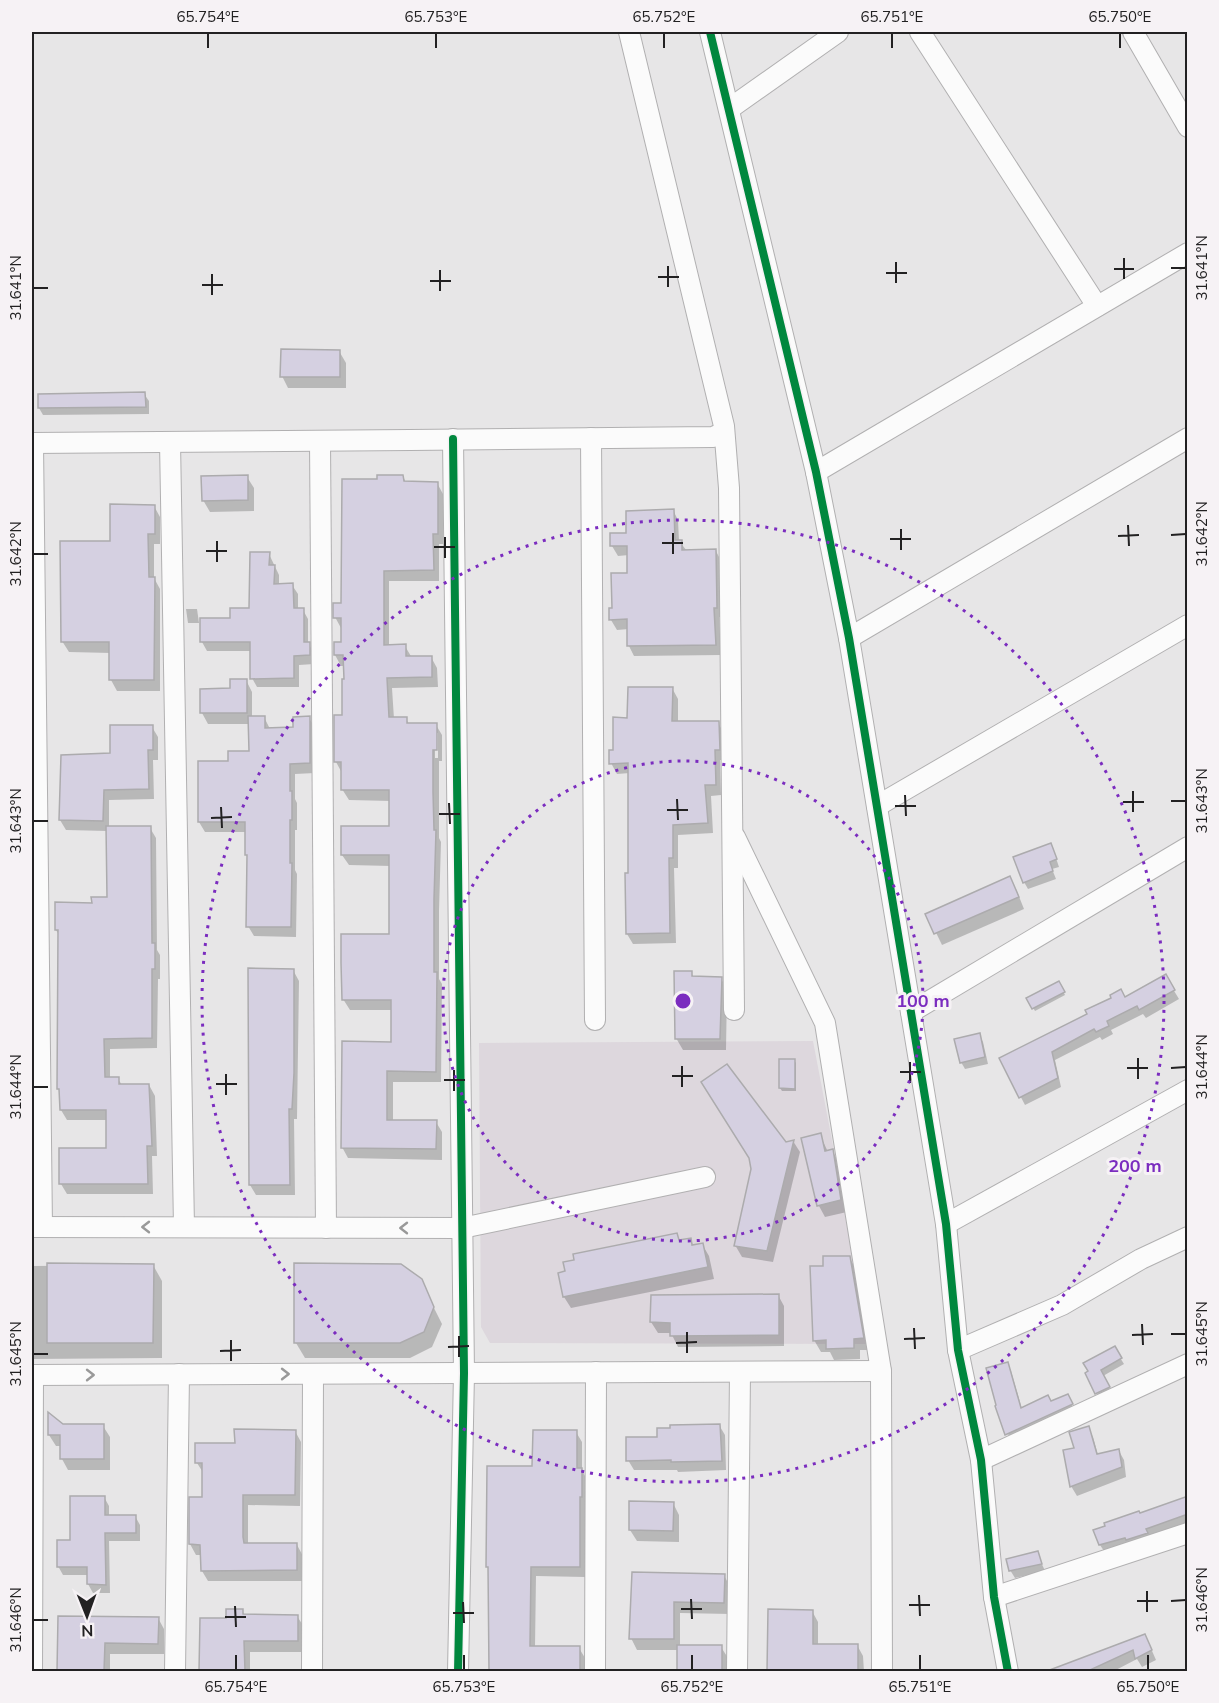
<svg xmlns="http://www.w3.org/2000/svg" width="1219" height="1703" font-family="Mulish,sans-serif">
	<rect width="100%" height="100%" fill="#e7e6e7"/>
	<!-- built -->
	<path fill="#ddd7dd" d="M813,1041L871,1344L490,1343L481,1327L479,1043Z"/>
	<!-- shadow -->
	<g fill="#0003" fill-rule="evenodd">
		<path d="M339,351L346,363V388H288L282,376Z"/>
		<path d="M144,394L149,401V414L43,415L39,408Z"/>
		<path d="M403,476L406,483H437L443,494V544H439V581H389V646H405L412,658L431,657L437,668L438,687L392,688L394,719H406L409,724L436,725L442,735V761H439V838L441,842L439,911V979L442,984L441,1082H393V1121L436,1122L442,1132V1160L348,1158L342,1147L392,1043V1010H350L343,999L391,936V866L349,865L342,855L391,828V801L349,800L342,789V773L336,762V717H344L346,681L345,666H341L335,655L342,644L341,628L335,617L343,605L379,481ZM435,733H438V758H435Z"/>
		<path d="M247,477L254,488V511L210,512L203,500Z"/>
		<path d="M154,506L160,517V544H154V578L160,589V691H117L111,680V653L69,652L62,641L111,543Z"/>
		<path d="M673,510L678,520L679,541L687,551H716L721,561L722,617H719L721,655L634,656L629,646V629L617,630L611,620L629,574V555L618,556L612,546L628,534Z"/>
		<path d="M269,554L279,575V585H292L298,594V610H303L308,619V643L314,653V664L299,665V687H257L252,678V651H207L202,642V619H231L251,610Z"/>
		<path d="M186,609H197L199,623H188Z"/>
		<path d="M246,680L252,692V718L264,717L270,729H294L309,718L315,728V773L295,774V799L297,803V830H295V870L297,874L296,937L254,936L248,926L249,858L247,855V832H205L199,822L229,762L250,753V724H208L202,713Z"/>
		<path d="M672,688L678,699V722L718,723L724,733L725,760H720L721,795L711,796L713,833L678,835V868H674L676,943L633,944L627,934L630,773L617,774L611,763L629,719Z"/>
		<path d="M152,727L158,737V760H153L154,799L109,800V827L150,828L156,838L157,950L160,955V979H158L157,1048L110,1049V1079H118L122,1085H149L155,1096L157,1156H152L153,1194H67L61,1184L108,1150V1120H67L61,1110L59,935L56,930L93,904L108,898L107,831L66,830L60,820L112,755Z"/>
		<path d="M1054,852L1059,867L1052,869L1056,879L1028,889L1024,882Z"/>
		<path d="M1016,889L1024,909L942,945L927,914Z"/>
		<path d="M293,970L299,981L297,1119H294L295,1195H256L250,1185Z"/>
		<path d="M691,972L694,978H721L727,990L726,1050H683L676,1038Z"/>
		<path d="M1165,976L1179,999L1146,1018L1143,1014L1111,1030L1113,1034L1102,1040L1100,1037L1055,1060L1061,1087L1025,1105L1001,1059L1125,999Z"/>
		<path d="M1059,983L1065,995L1035,1011L1028,999Z"/>
		<path d="M979,1035L983,1042L988,1064L965,1069L961,1062Z"/>
		<path d="M794,1060L796,1063V1091H782L780,1088Z"/>
		<path d="M820,1135L828,1152L832,1151L839,1162L847,1212L825,1217L819,1206L802,1139Z"/>
		<path d="M793,1141L800,1152L773,1262L742,1257L735,1245Z"/>
		<path d="M676,1234L680,1242L690,1240L694,1246L702,1244L709,1256L714,1279L571,1308L564,1297L560,1274Z"/>
		<path d="M849,1257L856,1269L869,1350H860V1359L834,1360L830,1352H821L814,1340L825,1267Z"/>
		<path d="M153,1265L162,1281V1358L32,1359V1266Z"/>
		<path d="M420,1280L442,1324L432,1347L410,1358H305L296,1343Z"/>
		<path d="M778,1295L784,1306V1346L678,1347L671,1333H658L651,1322Z"/>
		<path d="M1114,1348L1124,1364L1103,1376L1112,1393L1100,1398L1087,1374Z"/>
		<path d="M1007,1364L1011,1371L1022,1409L1051,1402L1071,1403L1075,1412L1011,1441L997,1407Z"/>
		<path d="M719,1425L725,1435L726,1470L678,1472L677,1470H634L628,1460L658,1438Z"/>
		<path d="M63,1426H103L110,1437V1470H68L62,1459V1446H56L49,1435Z"/>
		<path d="M1088,1428L1093,1437L1098,1455L1119,1451L1124,1460L1126,1477L1077,1496L1071,1486L1065,1452L1076,1450Z"/>
		<path d="M295,1431L301,1442L300,1506L248,1505V1544L297,1545L303,1556L302,1581H208L202,1571V1555H196L190,1544L203,1499L204,1474L197,1463L236,1444Z"/>
		<path d="M576,1432L582,1442V1471L587,1479V1506H585V1577L536,1576L535,1647L579,1648L585,1658V1672H491L490,1571L487,1566L534,1468Z"/>
		<path d="M104,1497L109,1506V1516H135L140,1525V1541H109L110,1593H93L88,1584L89,1575H63L58,1566L72,1542Z"/>
		<path d="M1188,1501V1522L1148,1536L1150,1540L1104,1551L1100,1545L1095,1530L1139,1515Z"/>
		<path d="M673,1503L679,1515V1542L637,1541L630,1530Z"/>
		<path d="M1037,1553L1045,1571L1015,1578L1010,1570Z"/>
		<path d="M633,1574L724,1575L730,1587V1614L680,1613V1646L721,1647L728,1658V1672H679V1650H637L631,1638Z"/>
		<path d="M242,1611L245,1615L297,1616L304,1627V1652H250V1672H201V1620H227Z"/>
		<path d="M770,1611H812L818,1622V1646L857,1645L863,1656L864,1672H769Z"/>
		<path d="M60,1617L158,1618L164,1629V1654H110V1672H58Z"/>
		<path d="M1149,1644L1156,1660L1142,1667L1137,1659L1112,1672H1056L1055,1670Z"/>
	</g>
	<!-- building -->
	<g fill="#d5d0e1" stroke="#acabad" stroke-width="1.5">
		<path d="M281,349L340,350V377H280Z"/>
		<path d="M145,392L146,407L38,408V394Z"/>
		<path d="M248,475V500L202,501L201,476Z"/>
		<path d="M377,475H403L404,481L438,482V534H433L434,570L384,571V645L406,644V656H432V677L387,678L389,717H407V723H437V750H433V792L434,830H436L434,899V972H437L436,1072L387,1071V1120H437L436,1149L341,1148L342,1041L391,1042V1000H342L341,963V934H389V855H341V826H389V790H341V762H334V715H342V679H344L343,655H334V642H341V618H333V603H341L342,479H377Z"/>
		<path d="M110,504L155,505V534H148L149,577H155L154,680H109V642H61L60,541H110Z"/>
		<path d="M674,509L675,540H682V550L716,549L717,608H714L716,645L627,646V619L609,620V608H612L611,573H627V546H610V533H626V511Z"/>
		<path d="M250,552H270L269,565H275L274,584L293,583L294,608H304V642H310V655L294,656V678L250,679V642H200V618H230V608H249Z"/>
		<path d="M230,679H247V713H200V689L230,688Z"/>
		<path d="M628,687H673L672,721H719L720,750H715L716,785H705L708,823L673,825V858H669L670,933L626,934L625,873H628V763L609,764V750H613V717L627,718Z"/>
		<path d="M248,716H265V728L293,727V717L310,716V763L290,764V791H292V820H290V863H292L291,927H246L247,855H245V822H198V761H228V751H249Z"/>
		<path d="M110,725H153V750H148L149,789L104,790L103,821L59,820L61,755L110,753Z"/>
		<path d="M106,826H151L152,943H155V969H152V1038L104,1039L105,1077H119V1084H149L152,1146H147L148,1184H59V1148H106V1110H60L59,1089H57L58,930H55V902L92,903L91,897H107Z"/>
		<path d="M1051,843L1057,859L1050,862L1053,871L1023,883L1013,857Z"/>
		<path d="M1010,876L1019,897L934,934L925,914Z"/>
		<path d="M248,968L294,969V1073L292,1109H289L290,1185H249Z"/>
		<path d="M674,971H692V976L722,977L720,1039H675Z"/>
		<path d="M1166,974L1175,990L1139,1010L1137,1006L1107,1021L1109,1026L1096,1032L1094,1029L1052,1052L1058,1078L1019,1098L999,1058L1087,1014L1085,1010L1111,998L1110,995L1121,989L1125,997Z"/>
		<path d="M1059,981L1065,992L1032,1009L1026,998Z"/>
		<path d="M980,1033L985,1057L960,1063L954,1039Z"/>
		<path d="M779,1059H795V1089L779,1088Z"/>
		<path d="M727,1064L786,1142L794,1140L767,1251L734,1246L751,1169L749,1158L701,1082Z"/>
		<path d="M821,1133L825,1151L833,1149L841,1200L817,1206L801,1138Z"/>
		<path d="M677,1233L679,1240L691,1238L692,1245L703,1243L708,1267L563,1297L558,1273L565,1271L563,1262L574,1260L573,1254Z"/>
		<path d="M823,1256H850L864,1338L854,1339V1348L826,1349V1340L813,1341L810,1266H823Z"/>
		<path d="M47,1263L154,1264L153,1343H47Z"/>
		<path d="M294,1263L401,1264L422,1279L434,1307L424,1332L400,1343H294Z"/>
		<path d="M779,1294V1335L670,1336V1323L650,1322L651,1295Z"/>
		<path d="M1115,1346L1122,1358L1101,1370L1110,1387L1095,1394L1085,1373L1088,1371L1083,1363Z"/>
		<path d="M1008,1362L1021,1408L1048,1395L1051,1401L1068,1394L1073,1404L1005,1435L995,1406L996,1405L986,1368Z"/>
		<path d="M48,1412L63,1424H104V1459H60V1435H48Z"/>
		<path d="M720,1424L722,1461L671,1462V1460L626,1461V1437H657V1428H670V1425Z"/>
		<path d="M1089,1426L1097,1454L1119,1449L1122,1467L1070,1487L1063,1450L1074,1448L1069,1432Z"/>
		<path d="M234,1429L296,1430L295,1495H243V1537L244,1543H297V1570L201,1571L200,1545L189,1544V1497H202V1463H195V1443H235Z"/>
		<path d="M533,1430H577V1468H582V1497H580V1567H531L530,1646H580V1671H489L488,1567H486L487,1466H532Z"/>
		<path d="M70,1496H105V1515H136V1533H105L106,1585L87,1584V1567H57V1540H70Z"/>
		<path d="M1188,1496V1514L1146,1529L1148,1533L1126,1540L1125,1538L1099,1545L1093,1530L1105,1526L1104,1523L1139,1511L1140,1513Z"/>
		<path d="M629,1501L674,1502L673,1531L629,1530Z"/>
		<path d="M1038,1551L1042,1564L1009,1571L1006,1559Z"/>
		<path d="M632,1572L725,1574L724,1603L674,1602V1639H629Z"/>
		<path d="M226,1609H243V1614L298,1615V1641H244L245,1671H199L200,1618H226Z"/>
		<path d="M768,1609L813,1610V1644H858V1671H767Z"/>
		<path d="M58,1616L159,1617L158,1644L105,1643L104,1671H57Z"/>
		<path d="M1145,1634L1152,1650L1135,1659L1133,1650L1088,1671H1047Z"/>
		<rect x="677" y="1645" width="45" height="26"/>
	</g>
	<g fill="none" stroke-linecap="round" stroke-linejoin="round">
		<defs>
			<g id="minor">
				<path d="M629,32L724,426L729,488L734,1010"/>
				<path d="M710,32L816,472L849,638L946,1224L958,1350L981,1460L994,1597L1008,1672"/>
				<path d="M920,32L1097,306"/>
				<path d="M1133,32L1188,127"/>
				<path d="M729,109L838,32"/>
				<path d="M591,438L595,1020"/>
				<path d="M453,439L464,1373L458,1672"/>
				<path d="M170,442L184,1227"/>
				<path d="M320,442L326,1228"/>
				<path d="M32,443C259,443 486,438 713,437L724,432"/>
				<path d="M33,443L42,1227"/>
				<path d="M816,472L1188,253"/>
				<path d="M849,638L1188,438"/>
				<path d="M877,806L1188,625"/>
				<path d="M735,837L825,1023L881,1371L882,1672"/>
				<path d="M911,1012L1188,847"/>
				<path d="M946,1224L1188,1090"/>
				<path d="M32,1227L462,1228L705,1177"/>
				<path d="M958,1350L1062,1305L1141,1259L1188,1237"/>
				<path d="M32,1375L881,1371"/>
				<path d="M981,1460L1188,1364"/>
				<path d="M994,1597L1188,1533"/>
				<path d="M32,1672L33,1375"/>
				<path d="M175,1672L179,1374"/>
				<path d="M312,1672L313,1374"/>
				<path d="M595,1672L596,1372"/>
				<path d="M737,1672L740,1372"/>
			</g>
		</defs>
		<!-- minor casing -->
		<use href="#minor" stroke="#b1b0b1" stroke-width="22"/>
		<!-- minor -->
		<use href="#minor" stroke="#fbfbfb" stroke-width="20"/>
		<defs>
			<g id="cycleway">
				<path d="M710,32L816,472L849,638L946,1224L958,1350L981,1460L994,1597L1008,1672"/>
				<path d="M453,439L464,1373L458,1672"/>
			</g>
		</defs>
		<!-- cycleway casing -->
		<use href="#cycleway" stroke="#f6f2f5" stroke-width="11"/>
		<!-- cycleway -->
		<use href="#cycleway" stroke="#00873e" stroke-width="8"/>
	</g>
	<!-- one-way arrows -->
	<defs><path id="oneway-chevron" d="M-2-3.5L2.5 0L-2 3.5" fill="none" stroke-width="1.6" stroke-linecap="round" stroke-linejoin="round" transform="scale(1.5)"/></defs>
	<g stroke="#999">
		<use href="#oneway-chevron" transform="translate(146 1227) rotate(-180)"/>
		<use href="#oneway-chevron" transform="translate(404 1228) rotate(-180)"/>
		<use href="#oneway-chevron" transform="translate(285 1374)"/>
		<use href="#oneway-chevron" transform="translate(90 1375)"/>
	</g>
	<!-- ticks -->
	<path fill="none" stroke="#222122" stroke-width="2" d="M208,33V48M436,33V48M664,33V48M892,33V48M1120,33V48M1124,258V279M896,262V283M668,266V287M1171,268H1186M1114,269H1134M440,270V291M886,273H907M212,274V295M658,277H679M430,281H451M202,285H223M33,288H48M1128,525L1129,546M901,529V550M673,533V554M1171,535L1186,534M1118,536L1139,535M445,537V558M890,539H911M217,541V562M662,543H683M434,547H455M206,551H227M33,554H48M1133,791V812M905,795L906,816M677,799L678,820M1171,801H1186M1123,802H1144M449,803L450,824M895,806H916M221,807L222,828M667,810H688M439,814H460M211,818L232,817M33,821H48M1138,1058V1079M910,1062V1083M682,1066V1087M1127,1068H1148M1171,1068L1186,1067M454,1070V1091M900,1072H921M226,1074V1095M672,1076H693M444,1080H465M216,1084H237M33,1087H48M1142,1324L1143,1345M914,1328L915,1349M687,1332V1353M1171,1334H1186M1132,1335L1153,1334M459,1336V1357M904,1339L925,1338M231,1340V1361M676,1343L697,1342M448,1347L469,1346M220,1351L241,1350M33,1354H48M1147,1591V1612M919,1595L920,1616M691,1599L692,1619M1137,1601H1158M1171,1601L1186,1600M463,1602L464,1623M909,1605H930M235,1606L236,1627M681,1609H702M453,1613H474M225,1617H246M33,1620H48M236,1655V1670M464,1655V1670M692,1655V1670M920,1655V1670M1148,1655V1670"/>
	<!-- distance rings -->
	<g fill="none" stroke="#7b2cbf" stroke-width="3" stroke-dasharray="3 6">
		<circle cx="683" cy="1001" r="240"/>
		<circle cx="683" cy="1001" r="481"/>
	</g>
	<circle cx="683" cy="1001" r="9" fill="#7b2cbf" stroke="#f6f2f5" stroke-width="3"/>
	<g font-size="18" text-anchor="middle" font-weight="bold" fill="#7b2cbf" stroke="#f6f2f5" stroke-width="6" stroke-linejoin="round" paint-order="stroke">
		<text x="923" y="1007">100 m</text>
		<text x="1135" y="1172">200 m</text>
	</g>
	<!-- border -->
	<rect width="1219" height="1703" fill="none" stroke="#f6f2f5" stroke-width="66"/>
	<!-- north arrow -->
	<g transform="translate(87 1616) rotate(179)" stroke="#f6f2f5" stroke-width="4.5" paint-order="stroke">
	<path d="M0-4.5L10 22L0 15L-10 22Z" fill="#222122"/>
	<text y="-9" font-size="16" font-weight="bold" text-anchor="middle" fill="#222122">N</text>
	</g>
	<rect x="33" y="33" width="1153" height="1637" fill="none" stroke="#222122" stroke-width="2"/>
	<g font-size="15" text-anchor="middle" fill="#222122">
		<text x="208" y="22">65.754°E</text>
		<text x="436" y="22">65.753°E</text>
		<text x="664" y="22">65.752°E</text>
		<text x="892" y="22">65.751°E</text>
		<text x="1120" y="22">65.750°E</text>
		<text transform="translate(1202 268) rotate(-90)" y="5">31.641°N</text>
		<text transform="translate(16 288) rotate(-90)" y="5">31.641°N</text>
		<text transform="translate(1202 534) rotate(-90)" y="5">31.642°N</text>
		<text transform="translate(16 554) rotate(-90)" y="5">31.642°N</text>
		<text transform="translate(1202 801) rotate(-90)" y="5">31.643°N</text>
		<text transform="translate(16 821) rotate(-90)" y="5">31.643°N</text>
		<text transform="translate(1202 1067) rotate(-90)" y="5">31.644°N</text>
		<text transform="translate(16 1087) rotate(-90)" y="5">31.644°N</text>
		<text transform="translate(1202 1334) rotate(-90)" y="5">31.645°N</text>
		<text transform="translate(16 1354) rotate(-90)" y="5">31.645°N</text>
		<text transform="translate(1202 1600) rotate(-90)" y="5">31.646°N</text>
		<text transform="translate(16 1620) rotate(-90)" y="5">31.646°N</text>
		<text x="236" y="1692">65.754°E</text>
		<text x="464" y="1692">65.753°E</text>
		<text x="692" y="1692">65.752°E</text>
		<text x="920" y="1692">65.751°E</text>
		<text x="1148" y="1692">65.750°E</text>
	</g>
</svg>
